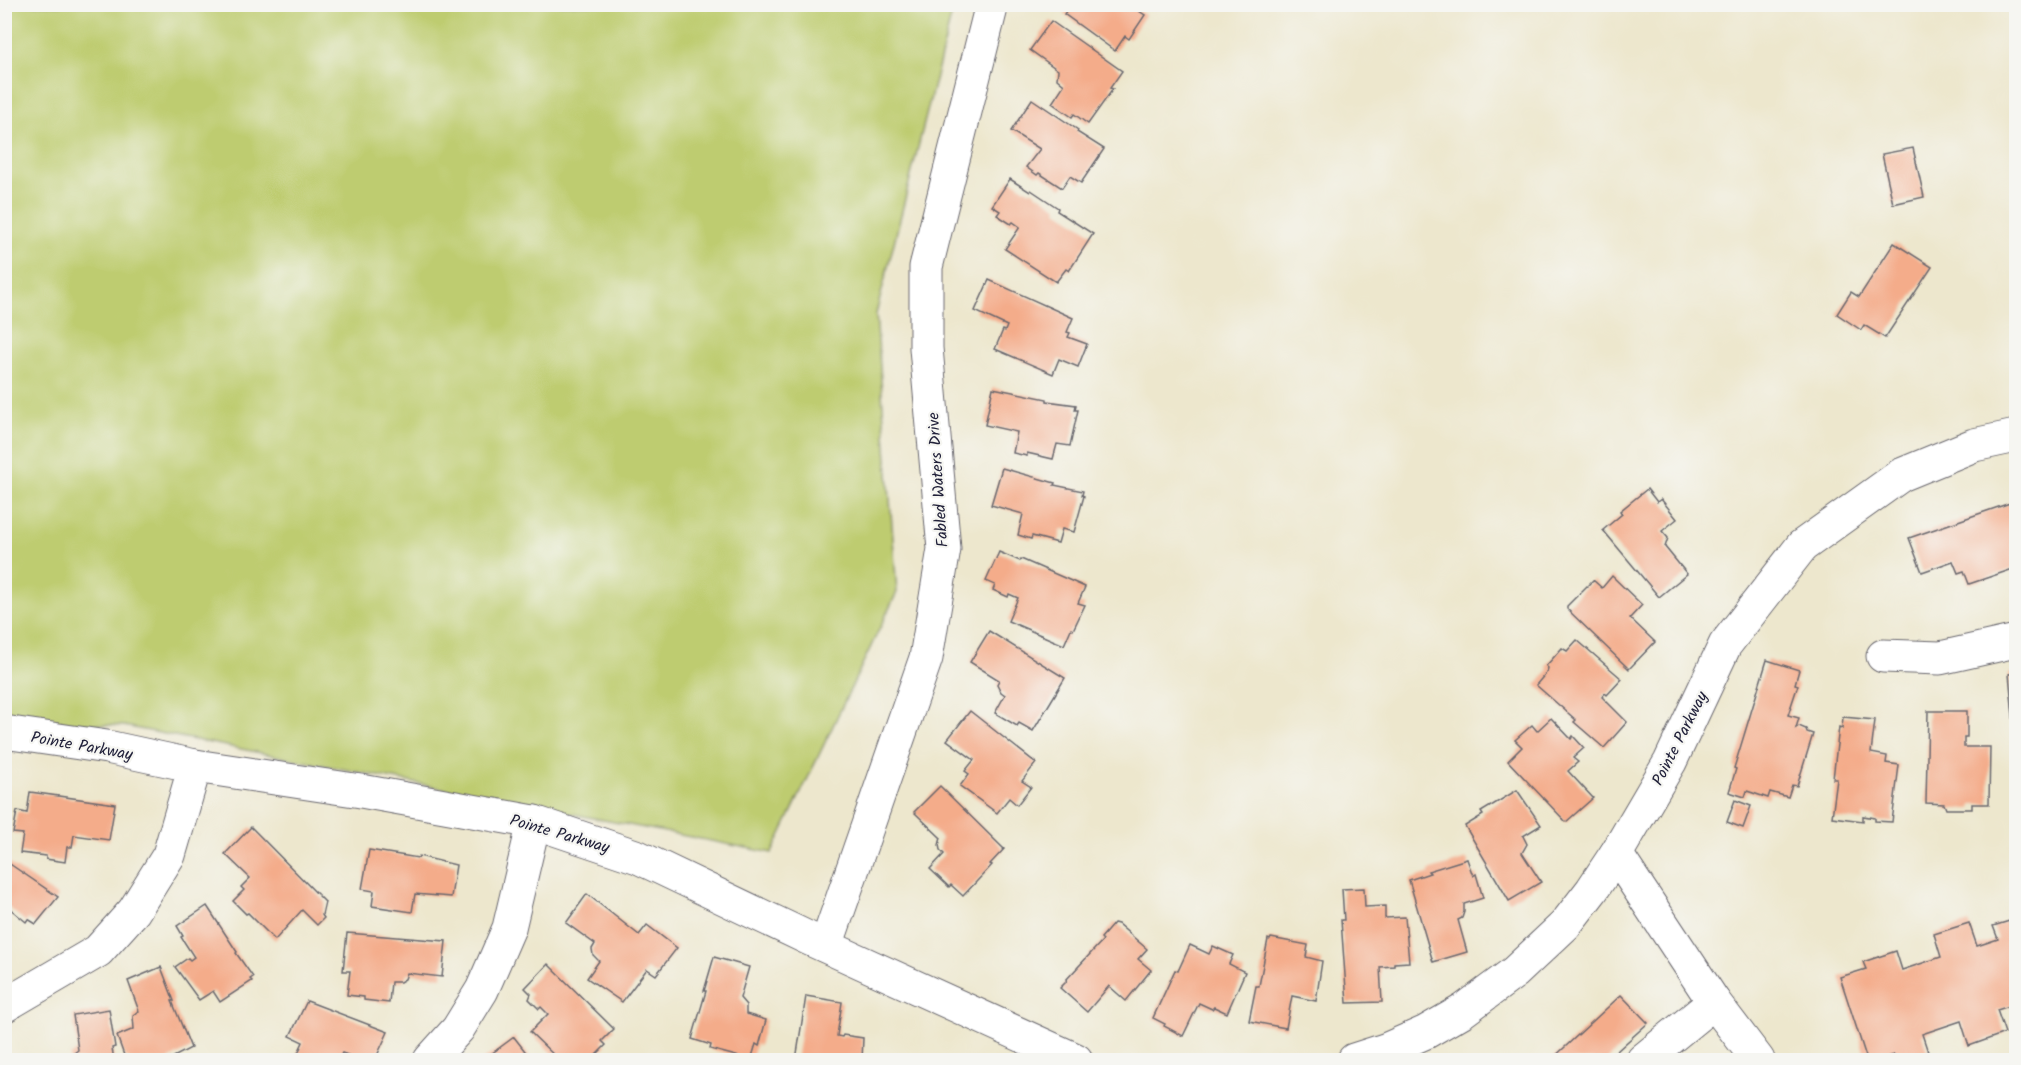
<svg xmlns="http://www.w3.org/2000/svg" width="2021" height="1065" font-family="Kalam,sans-serif">
	<rect width="100%" height="100%" fill="#f6f6f2"/>
	<filter id="ink" filterUnits="userSpaceOnUse"><feTurbulence type="fractalNoise" baseFrequency=".0167" numOctaves="2"/><feDisplacementMap in="SourceGraphic" scale="12" xChannelSelector="R" yChannelSelector="G"/><feConvolveMatrix kernelMatrix="1 2 1 2 8 2 1 2 1" color-interpolation-filters="sRGB"/></filter>
	<filter id="wash" filterUnits="userSpaceOnUse"><feTurbulence type="fractalNoise" baseFrequency=".008" numOctaves="4" result="noise"/><feDisplacementMap in="SourceGraphic" scale="24" xChannelSelector="R" yChannelSelector="G"/><feGaussianBlur stdDeviation="1.35" result="paint"/><feColorMatrix in="noise" values="0 0 0 0 0 0 0 0 0 0 0 0 0 0 0 0 0 1.4 0 .05"/><feComposite in="paint" operator="in"/></filter>
	<g filter="url(#wash)">
		<rect width="100%" height="100%" fill="#ede7cd"/>
		<!-- green -->
		<path fill="#becc6f" stroke="#707755" stroke-width="1.5" d="M4,5H954L876,314L897,592L772,853L124,726L5,719Z"/>
		<g id="blocks">
			<!-- building -->
			<g fill="#f4ac8a">
				<path d="M1071,4H1143L1139,11L1145,15L1129,39L1125,36L1115,51L1064,14Z"/>
				<path d="M1051,21L1122,71L1110,88L1113,89L1088,124L1074,114L1072,117L1052,103L1064,85L1057,79L1058,70L1030,50Z"/>
				<path d="M1032,99L1078,130L1077,132L1104,149L1081,183L1070,176L1062,188L1039,173L1037,175L1026,167L1040,149L1011,131Z"/>
				<path d="M1913,148L1924,197L1893,204L1882,154Z"/>
				<path d="M1010,179L1030,192L1031,190L1058,208L1057,211L1093,234L1069,271L1066,269L1056,282L1005,249L1020,227L1013,222L1011,224L997,215L1000,211L992,206Z"/>
				<path d="M1894,243L1932,267L1885,338L1864,325L1861,330L1837,314L1851,292L1859,297Z"/>
				<path d="M989,280L1073,318L1067,332L1070,333L1068,337L1087,344L1078,367L1059,359L1053,374L995,349L1003,330L1005,331L1007,326L975,311Z"/>
				<path d="M993,388L1047,399V401L1076,405L1075,410H1078L1070,446L1057,444L1053,459L1027,453V456L1013,453L1017,432L985,425Z"/>
				<path d="M1002,468L1055,483L1054,485L1083,491L1082,495L1084,496L1074,532L1062,529L1058,543L1032,536L1031,539L1018,535L1023,514L991,505Z"/>
				<path d="M1647,489L1657,502L1661,499L1677,519L1662,531L1668,538L1665,547L1687,574L1659,597L1603,530L1622,514L1620,511Z"/>
				<path d="M2010,503L2016,520L2015,526L2016,555H2014L2016,568L1969,584L1964,571L1958,573L1953,561L1922,572L1909,538Z"/>
				<path d="M999,552L1020,561L1021,559L1085,587L1078,603L1085,605L1073,630L1071,629L1064,645L1008,621L1018,598L1009,594L1008,597L993,590L995,585L986,581Z"/>
				<path d="M1612,576L1642,605L1630,618L1655,642L1629,669L1567,609V606L1593,580L1602,588Z"/>
				<path d="M989,631L1065,678L1033,731L1019,723L1017,726L995,713L1005,695L1001,692L997,684L999,680L970,662Z"/>
				<path d="M1577,640L1622,679L1607,695L1605,693L1602,697L1627,722L1604,748L1574,722L1576,720L1536,685L1547,672L1548,668L1546,666L1562,648L1567,651Z"/>
				<path d="M1767,660L1799,670L1795,684L1798,685L1788,715L1799,718L1796,728L1799,726L1806,729L1807,732L1813,734L1797,786L1792,785L1788,797L1770,792L1768,798L1747,791L1745,797L1729,792L1736,769L1734,768Z"/>
				<path d="M2016,673V737H2015L2009,674Z"/>
				<path d="M970,711L1036,763L1022,781L1031,787L1017,805L1009,798L997,813L960,786L969,774L965,771L974,760L947,740Z"/>
				<path d="M1928,711H1967V737H1964V747H1990L1989,804H1972V809H1946L1944,804L1926,803Z"/>
				<path d="M1843,717L1875,720L1871,753L1887,756L1886,763L1899,765L1892,822L1875,821V818L1863,816V821L1832,817L1837,779H1833L1839,727L1842,728Z"/>
				<path d="M1551,718L1571,739L1573,736L1584,748L1573,758L1578,762L1568,771L1593,798L1566,822L1508,761L1522,747L1515,740L1532,725L1537,731Z"/>
				<path d="M940,786L1004,849L990,864L992,865L963,896L951,885L949,887L930,869L944,854L940,850L939,845L941,838L914,812Z"/>
				<path d="M1517,790L1541,825L1523,836L1527,844L1522,853L1541,882L1509,901L1465,826L1483,815L1481,812Z"/>
				<path d="M30,792L115,804L109,840L74,835L72,847H67L65,862L46,859V856L20,853L23,834L13,833L17,811L27,813Z"/>
				<path d="M1735,800L1751,806L1743,828L1727,822Z"/>
				<path d="M251,827L325,902L322,915L324,918L317,925L302,910L275,940L248,913L246,914L233,901L244,890L241,887L250,878L225,854Z"/>
				<path d="M369,850L418,858L419,856L456,865L451,897L415,894L412,912L372,906L374,891L362,889Z"/>
				<path d="M1467,859L1473,876L1476,874L1483,898L1464,904V912L1462,918L1458,920L1467,952L1433,962L1409,880L1430,873L1428,871Z"/>
				<path d="M4,860L58,897L36,924L28,919L26,922L8,907L4,911Z"/>
				<path d="M1364,888L1365,907L1385,906V918L1405,917L1409,962L1394,963V966L1380,967L1382,1002L1347,1003L1341,920H1344L1342,889Z"/>
				<path d="M587,894L639,935L647,925L677,948L656,975L647,969L622,1002L587,978L599,961L593,955L592,949L595,944L566,923Z"/>
				<path d="M207,906L237,952L236,953L253,977L250,979L252,981L220,1002L213,991L199,1000L175,967L188,958L190,960L194,957L181,937L183,936L177,926Z"/>
				<path d="M2016,919V1004L1997,1010L2005,1033L1969,1046L1961,1021L1922,1034L1928,1052L1902,1060H1895L1894,1055L1876,1060H1867L1840,977L1866,969L1863,962L1896,951L1902,970L1941,957L1934,934L1969,923L1977,946L1998,939L1993,926Z"/>
				<path d="M1114,923L1118,924L1147,949L1138,959L1151,970L1126,1001L1109,986L1087,1012L1060,988L1067,981L1066,980L1103,940L1101,938Z"/>
				<path d="M347,933L446,941L442,977L407,973L405,979L400,982H391L389,1003L364,1000V997L347,995L350,971H343Z"/>
				<path d="M1271,938L1308,945L1306,957L1322,961L1316,1001L1292,996L1286,1028L1249,1021L1256,986H1259L1268,939L1270,940Z"/>
				<path d="M1190,945L1209,954L1213,946L1233,955L1229,964L1245,972L1227,1013L1214,1007L1212,1009L1199,1003L1183,1036L1164,1026L1165,1024L1153,1018L1175,970L1178,971Z"/>
				<path d="M714,957L749,967L740,998L746,1005V1014L766,1020L759,1046L756,1044L751,1060L710,1049L711,1045L692,1039L706,991H704Z"/>
				<path d="M548,964L614,1029L602,1041L606,1045L591,1060H559L530,1032L548,1014L541,1007L539,1009L529,999L531,994L525,988Z"/>
				<path d="M161,967L174,1001H172L191,1048L168,1060H129L128,1056L125,1058L117,1036L134,1029L133,1016L139,1011L128,981Z"/>
				<path d="M1621,995L1648,1023L1607,1060H1551Z"/>
				<path d="M806,996L842,1002L837,1036L842,1037L843,1035L863,1038L862,1060H796Z"/>
				<path d="M307,1001L388,1032L375,1060H361L342,1053L338,1060H311L297,1055L303,1042L290,1036Z"/>
				<path d="M109,1009L115,1047L112,1048L114,1060H70V1056L78,1050L73,1015Z"/>
				<path d="M514,1037L532,1060H483Z"/>
			</g>
		</g>
	</g>
	<g filter="url(#ink)">
		<use href="#blocks" fill-opacity="0" stroke="#69676e" stroke-width="1.5"/>
		<g fill="none" stroke-linecap="round" stroke-linejoin="round">
			<defs>
				<g id="minor">
					<path d="M1883,656L1940,658L2016,641"/>
					<path d="M4,732L107,747L195,766L361,791L534,822L638,857L810,939L1076,1060"/>
					<path d="M1616,854L1714,1002L1643,1060"/>
					<path d="M826,946L926,658L944,549L926,348V267L992,4"/>
					<path d="M1714,1002L1758,1060"/>
					<path d="M4,1006L98,951L134,911L169,855L195,766"/>
					<path d="M430,1060L458,1029L482,990L509,928L534,822"/>
					<path d="M1354,1060L1385,1050L1426,1032L1464,1010L1515,972L1565,925L1592,890L1616,854L1670,762L1725,645L1802,546L1901,475L1974,445L2016,436"/>
				</g>
			</defs>
			<!-- minor casing -->
			<use href="#minor" stroke="#69676e" stroke-width="35"/>
			<!-- minor -->
			<use href="#minor" stroke="#fff" stroke-width="33"/>
		</g>
	</g>
	<g text-anchor="middle" stroke-width="4.5" stroke-linejoin="round" paint-order="stroke">
		<!-- street labels -->
		<g font-size="16" fill="#22223b" stroke="#f6f6f2">
			<text transform="translate(937 480) rotate(-94)" y="6">Fabled Waters Drive</text>
			<text transform="translate(1679 738) rotate(-63)" y="6">Pointe Parkway</text>
			<text transform="translate(82 745) rotate(10)" y="6">Pointe Parkway</text>
			<text transform="translate(560 833) rotate(16)" y="6">Pointe Parkway</text>
		</g>
	</g>
	<!-- margin -->
	<rect width="2021" height="1065" fill="none" stroke="#f6f6f2" stroke-width="24"/>
</svg>
